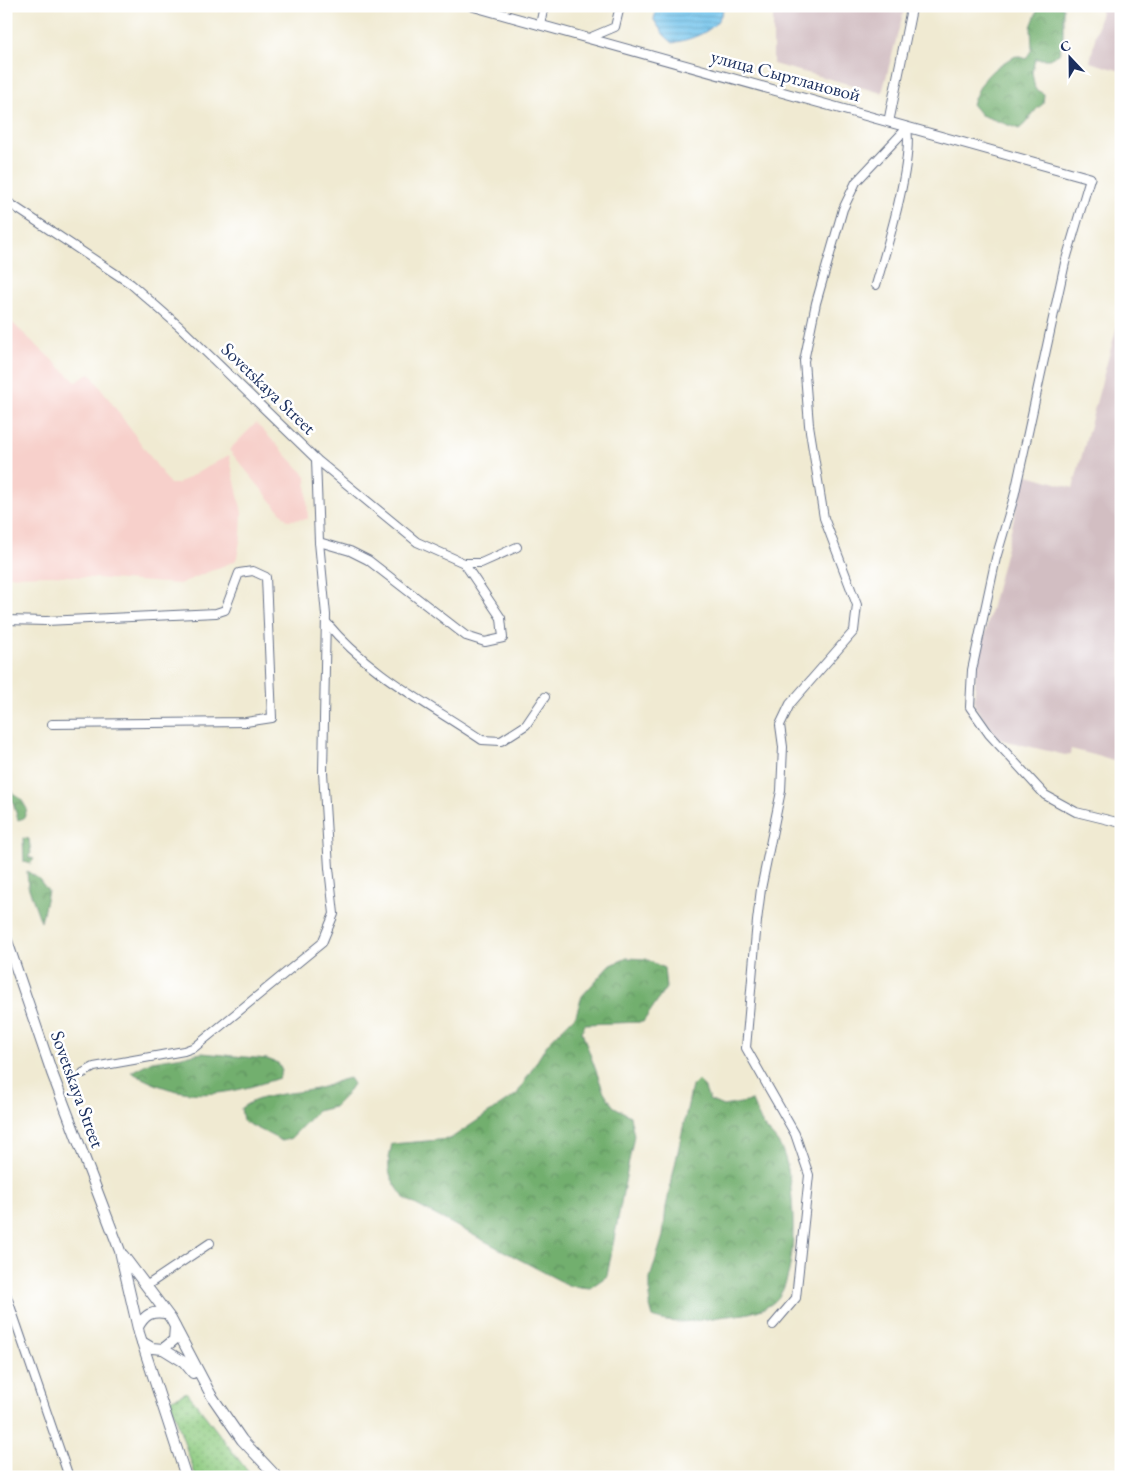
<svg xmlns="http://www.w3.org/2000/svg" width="1127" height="1483" font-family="'EB Garamond',serif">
	<defs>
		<pattern id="forest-crowns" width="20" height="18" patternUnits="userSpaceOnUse" patternTransform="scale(1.25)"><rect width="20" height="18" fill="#72af6e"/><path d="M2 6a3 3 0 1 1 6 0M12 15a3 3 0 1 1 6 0" fill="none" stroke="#5d8f5e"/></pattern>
		<pattern id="garden-dots" width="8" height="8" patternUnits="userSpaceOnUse" patternTransform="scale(1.25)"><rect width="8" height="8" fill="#8ecb80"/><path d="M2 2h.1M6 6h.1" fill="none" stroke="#73a56c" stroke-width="1.8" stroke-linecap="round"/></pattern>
		<pattern id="water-rules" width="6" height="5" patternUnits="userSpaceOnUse" patternTransform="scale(1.25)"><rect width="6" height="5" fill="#6fc2eb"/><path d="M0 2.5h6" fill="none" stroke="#5a9ec2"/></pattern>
	</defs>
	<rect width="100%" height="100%" fill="#fff"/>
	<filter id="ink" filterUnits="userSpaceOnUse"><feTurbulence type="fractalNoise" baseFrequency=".02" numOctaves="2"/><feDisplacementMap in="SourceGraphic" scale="10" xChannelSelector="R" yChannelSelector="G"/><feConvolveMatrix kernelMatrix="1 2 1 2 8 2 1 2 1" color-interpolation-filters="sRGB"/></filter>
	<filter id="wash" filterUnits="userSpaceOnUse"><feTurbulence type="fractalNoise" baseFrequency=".0096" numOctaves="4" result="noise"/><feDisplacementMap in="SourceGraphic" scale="20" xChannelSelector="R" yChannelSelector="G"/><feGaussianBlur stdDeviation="1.12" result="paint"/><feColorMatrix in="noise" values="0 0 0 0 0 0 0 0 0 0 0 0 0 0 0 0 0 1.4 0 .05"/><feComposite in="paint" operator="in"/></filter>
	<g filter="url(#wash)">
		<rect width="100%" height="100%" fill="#f0ead2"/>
		<!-- built -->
		<g fill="#f7d0cb">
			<path d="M6,317L76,382L90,373L170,484H177L229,455L242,513L241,536L237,557L235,561L179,584L52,575L6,576Z"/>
			<path d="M256,423L306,476L308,519L287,520L229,450Z"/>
		</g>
		<!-- industrial -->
		<g fill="#d2bec2">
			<path d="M773,6H905L882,93L773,64Z"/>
			<path d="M1102,6H1121V71L1090,62Z"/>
			<path d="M1121,311V762L1071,749L1070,754L1065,755L998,739L974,705L976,670L1025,474L1073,488Z"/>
		</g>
		<!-- forest -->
		<g fill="url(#forest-crowns)" stroke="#466f66">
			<path d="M1039,6H1063V40L1059,54L1049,59H1035L1032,72L1035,89L1044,94L1043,104C1032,111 1029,122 1019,129L981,115L972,104C982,78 991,68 1016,56L1026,59L1032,49L1031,27Z"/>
			<path d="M10,791L21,799L27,809L24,818L18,820Z"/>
			<path d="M23,838L29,839L31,853L28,857L34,859L30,864L24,862Z"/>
			<path d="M27,871L39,879L48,891L41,922L28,886Z"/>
			<path d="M627,958L646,959L664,968L666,988L643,1022L585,1024L582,1032L603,1090L613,1106L630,1116L634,1135L607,1276L590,1288L570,1286L405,1199C389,1177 385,1171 392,1144L450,1139L517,1094L548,1043L576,1015L582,996L609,966Z"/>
			<path d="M202,1053L267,1059L278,1063L282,1071L279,1078C222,1097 184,1103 131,1072L152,1061Z"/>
			<path d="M349,1078L353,1084L345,1096L334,1107L317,1111L290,1139L282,1141L243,1121L241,1108C262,1093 292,1094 316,1089C328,1087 337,1080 349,1078Z"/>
			<path d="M698,1080L704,1086L709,1100L723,1106L752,1101C756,1109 759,1120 765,1128C772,1135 779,1142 783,1152C795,1182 801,1279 774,1302C762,1312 742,1315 727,1316C703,1319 675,1327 653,1317L650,1306V1278L663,1236L666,1207L692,1086Z"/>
		</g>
		<!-- garden -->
		<path fill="url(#garden-dots)" stroke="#547d6f" d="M187,1392L252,1477H196L170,1400Z"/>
		<!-- water -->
		<path fill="url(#water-rules)" stroke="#4578a4" d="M656,6H724C719,31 695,38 673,43L664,35L654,20Z"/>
	</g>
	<g filter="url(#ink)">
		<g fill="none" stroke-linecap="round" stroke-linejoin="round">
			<defs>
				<g id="minor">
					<path d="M540,25L544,6"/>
					<path d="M589,38L615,27L620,6"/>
					<path d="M1090,178L1065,263L1014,497L996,558L972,670L970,707L989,734L1045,795L1076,812L1121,823"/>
					<path d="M6,201L131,284L180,327L316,459L417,542L464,563H481L517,547"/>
					<path d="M876,285C887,247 913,163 907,128"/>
					<path d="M319,542L350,551L368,560L466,636L485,642L503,638L501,618L464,563"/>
					<path d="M6,620L46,621L216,613L225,610L239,573L253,571L266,577L272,718L246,722L52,724"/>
					<path d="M326,622C369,674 427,703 482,740L501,741L526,725L545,697"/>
					<path d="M83,1073L94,1067L184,1051L195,1047L322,943L334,914L329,868L323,772L326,615L319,542L316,459"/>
					<path d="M146,1286L210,1243"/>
					<path d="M6,1294L69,1477"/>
					<path d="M773,1325L796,1298L809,1175L795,1134L746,1048L757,921L761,889L781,791L783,747L780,725L790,704L854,631L857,605L824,518L809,425L804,361L816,303L843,209L856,182L907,128"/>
				</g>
				<g id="tertiary">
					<path d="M472,6L1090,178"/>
					<path d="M889,120L912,6"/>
				</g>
				<g id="secondary">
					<path d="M6,938L52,1073L120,1251L139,1333L186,1477"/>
					<path d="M123,1255L171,1319L211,1395L242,1440L277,1477"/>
					<path d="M138,1327C145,1314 152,1311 165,1313"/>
					<path d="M142,1342L152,1348L163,1349L174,1340L175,1327"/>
					<path d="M163,1349L184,1362L193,1373"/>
				</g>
			</defs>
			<!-- minor casing -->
			<use href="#minor" stroke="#667087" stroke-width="10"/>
			<!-- tertiary casing -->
			<use href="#tertiary" stroke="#667087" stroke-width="11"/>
			<!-- secondary casing -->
			<use href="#secondary" stroke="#667087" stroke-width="12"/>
			<!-- minor -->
			<use href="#minor" stroke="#fff" stroke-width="8"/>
			<!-- tertiary -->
			<use href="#tertiary" stroke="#fff" stroke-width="9"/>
			<!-- secondary -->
			<use href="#secondary" stroke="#fff" stroke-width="10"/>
		</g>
	</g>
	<g text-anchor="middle" stroke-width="5" stroke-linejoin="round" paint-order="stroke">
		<!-- street labels -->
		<g font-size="19" fill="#1b2f5e" stroke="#fff">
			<text transform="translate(786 75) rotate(15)" y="7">улица Сыртлановой</text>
			<text transform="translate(269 388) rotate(44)" y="7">Sovetskaya Street</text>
			<text transform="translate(78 1089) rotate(70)" y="7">Sovetskaya Street</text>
		</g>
	</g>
	<!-- margin -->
	<rect width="1127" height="1483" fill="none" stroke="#fff" stroke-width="25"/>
	<!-- north arrow -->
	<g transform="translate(1070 58) rotate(338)" stroke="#ffffff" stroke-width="4" paint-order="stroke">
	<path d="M0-4L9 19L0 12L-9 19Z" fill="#1b2f5e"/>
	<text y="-8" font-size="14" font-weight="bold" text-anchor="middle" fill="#1b2f5e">С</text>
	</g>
</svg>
